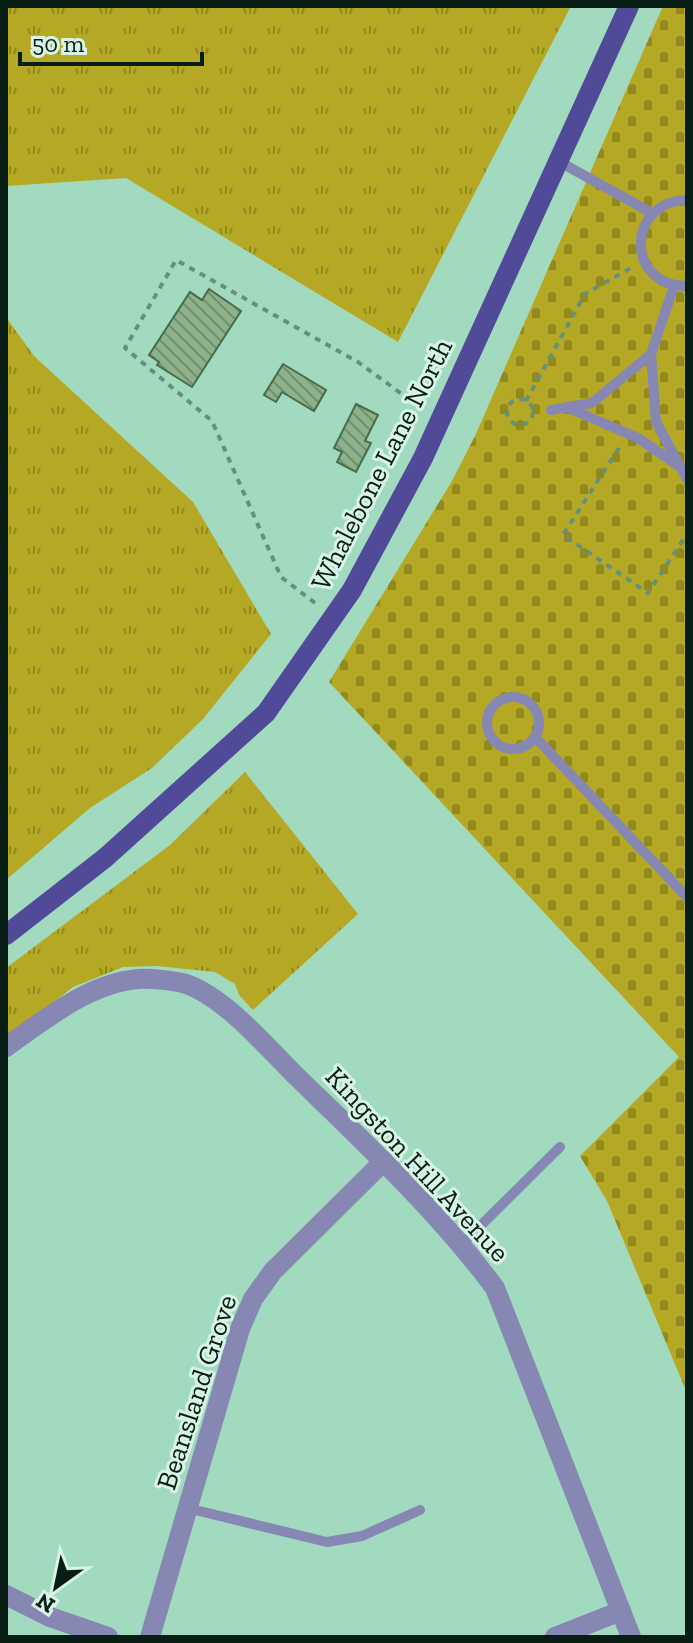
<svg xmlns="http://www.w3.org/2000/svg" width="693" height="1643" font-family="'Zilla Slab',serif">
	<defs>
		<pattern id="grass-tufts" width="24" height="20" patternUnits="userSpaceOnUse" patternTransform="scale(2)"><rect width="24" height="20" fill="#b5a824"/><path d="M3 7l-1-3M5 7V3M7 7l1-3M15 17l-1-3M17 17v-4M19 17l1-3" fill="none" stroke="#91881e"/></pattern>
		<pattern id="cemetery-stones" width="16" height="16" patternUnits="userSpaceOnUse" patternTransform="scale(2)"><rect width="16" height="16" fill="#b5a824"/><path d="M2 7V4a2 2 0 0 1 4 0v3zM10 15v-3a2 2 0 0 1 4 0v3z" fill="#91881e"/></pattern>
		<pattern id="building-back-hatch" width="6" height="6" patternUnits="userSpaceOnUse" patternTransform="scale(2)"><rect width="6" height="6" fill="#8db28b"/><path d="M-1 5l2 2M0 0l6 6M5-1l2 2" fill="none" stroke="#719070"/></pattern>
	</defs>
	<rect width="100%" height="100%" fill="#a2dabf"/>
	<!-- grass -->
	<g fill="url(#grass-tufts)">
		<path d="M6,6H571L398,342L126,178L6,186Z"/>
		<path d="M6,317L34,356L193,502L271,634L203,719L152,768L90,808L6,880Z"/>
		<path d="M245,772L358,914L253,1010L239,995L235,984L215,972L157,966L123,967L73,987L6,1040V968L170,845Z"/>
	</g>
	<!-- cemetery -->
	<path fill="url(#cemetery-stones)" d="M663,6H687V1393L607,1201L580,1156L679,1057L329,682L452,481L475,436Z"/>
	<!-- building -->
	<g fill="url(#building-back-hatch)" stroke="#496b47" stroke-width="2">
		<path d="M209,289L241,311L192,387L157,365L159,362L149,355L190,292L202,300Z"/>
		<path d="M283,364L326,390L314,411L282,392L276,402L264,395Z"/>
		<path d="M356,404L378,415L365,441L371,443L356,472L337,462L342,452L334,448Z"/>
	</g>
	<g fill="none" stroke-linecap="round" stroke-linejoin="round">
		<!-- path -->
		<g stroke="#65907c" stroke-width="4" stroke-dasharray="6 6" stroke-linecap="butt">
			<circle cx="520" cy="412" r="13"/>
			<path d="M526,401L585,294L631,268"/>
			<path d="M619,448L563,535L648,593L687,534"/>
			<path d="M315,603L281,577L212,421L125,348L176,260L358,362L421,408"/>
		</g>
		<!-- service -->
		<g stroke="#8687b3" stroke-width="10">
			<path d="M558,161L652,213"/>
			<path d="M687,200C625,202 626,287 687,286"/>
			<path d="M674,286L651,354L656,422L687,479"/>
			<path d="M566,407L638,438L679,466"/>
			<path d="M551,410L592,403L651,354"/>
			<circle cx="513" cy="723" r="26"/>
			<path d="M535,737L687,897"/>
			<path d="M462,1244L560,1147"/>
			<path d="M187,1508L327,1542L362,1536L420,1510"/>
		</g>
		<!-- minor -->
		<g stroke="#8687b3" stroke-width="20">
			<path d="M6,1047C47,1018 99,975 153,979C163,980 179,981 189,985C227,1000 266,1046 295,1075C365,1143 437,1210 495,1288L631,1637"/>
			<path d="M6,1595L50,1617L108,1637"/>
			<path d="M150,1637L240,1329L253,1299L273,1271L384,1161"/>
			<path d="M555,1637L621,1611"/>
		</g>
		<!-- primary -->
		<path stroke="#504a99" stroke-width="20" d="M6,935L105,858L266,713L352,590L423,458L629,6"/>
	</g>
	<g text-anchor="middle" stroke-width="6" stroke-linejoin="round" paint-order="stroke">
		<!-- street labels -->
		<g font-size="28" fill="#081e15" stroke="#d8f4e6">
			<text transform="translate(381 464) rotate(-63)" y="10">Whalebone Lane North</text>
			<text transform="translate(418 1164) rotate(47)" y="10">Kingston Hill Avenue</text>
			<text transform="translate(196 1392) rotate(-72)" y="10">Beansland Grove</text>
		</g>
	</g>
	<!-- border -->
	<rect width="693" height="1643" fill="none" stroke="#081e15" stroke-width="16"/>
	<!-- north arrow -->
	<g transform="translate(56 1587) rotate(213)" stroke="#d8f4e6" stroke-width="6" paint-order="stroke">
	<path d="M0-6L14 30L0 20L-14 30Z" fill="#081e15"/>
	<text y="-12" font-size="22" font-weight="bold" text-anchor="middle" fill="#081e15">N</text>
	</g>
	<!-- scale -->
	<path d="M20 52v12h182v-12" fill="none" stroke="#081e15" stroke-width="4"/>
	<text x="32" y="52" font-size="24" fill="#081e15" stroke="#d8f4e6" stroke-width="6" paint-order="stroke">50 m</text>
</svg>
